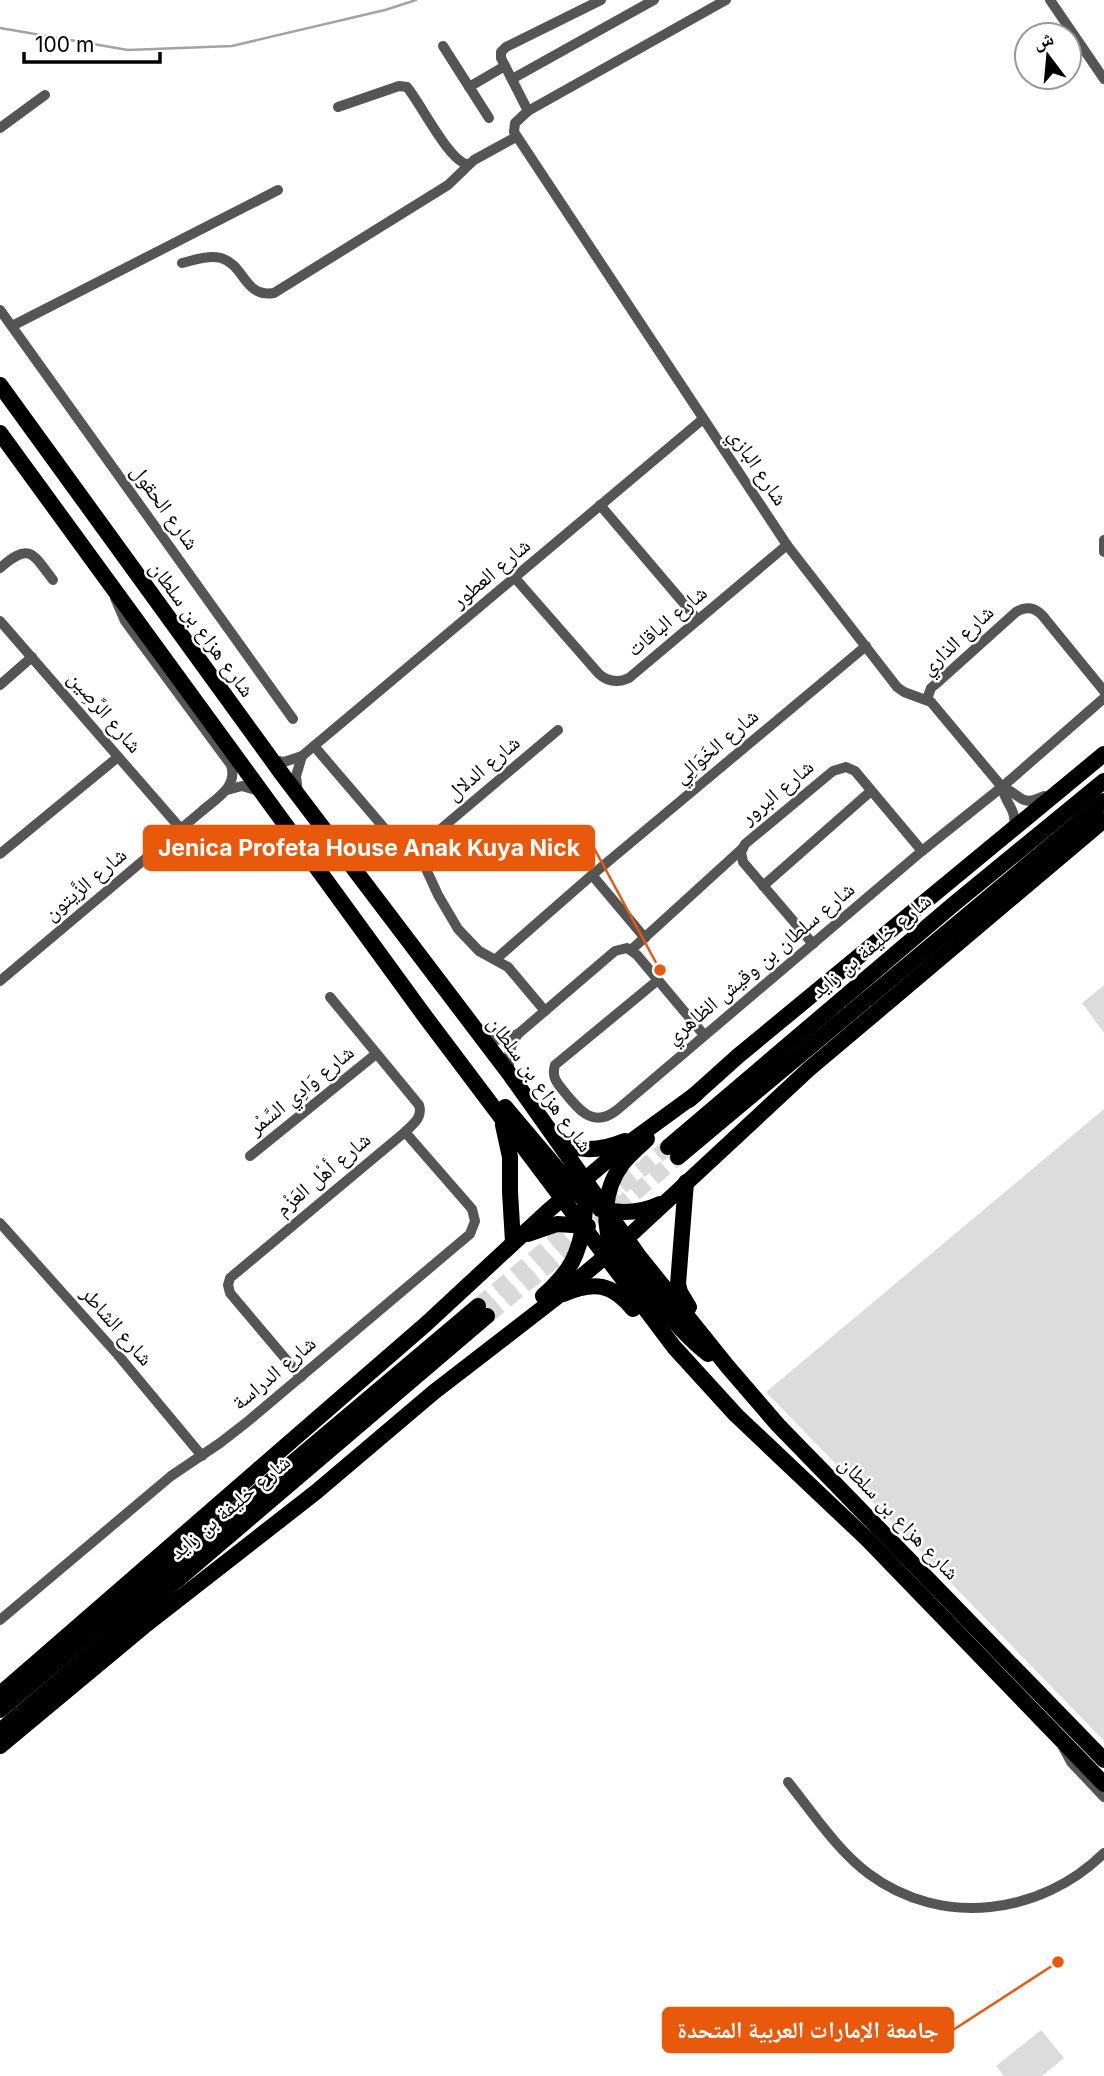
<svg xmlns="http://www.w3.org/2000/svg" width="1104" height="2076" font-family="Inter,'Noto Naskh Arabic',sans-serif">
	<rect width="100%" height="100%" fill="#fff"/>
	<!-- green -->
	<g fill="#dcdcdc">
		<path d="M1104,985V1033L1082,1003Z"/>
		<path d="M1104,1109V1741L766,1392Z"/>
		<path d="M1041,2030L1064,2058L1042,2076H1004L996,2066Z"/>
	</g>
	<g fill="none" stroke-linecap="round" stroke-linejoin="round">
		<!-- stream -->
		<path stroke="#a3a3a3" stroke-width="2.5" d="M0,28L128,50L232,46L385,10L416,0"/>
		<!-- trunk-tunnel -->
		<g stroke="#d9d9d9" stroke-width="16" stroke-dasharray="16 8" stroke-linecap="butt">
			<path d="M603,1202L668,1147"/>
			<path d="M478,1306L580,1220"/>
			<path d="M487,1316L678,1157"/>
		</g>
		<!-- minor -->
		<g stroke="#555" stroke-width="10">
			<path d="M726,0L528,111L515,123L514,132L787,545L897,687L904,692L931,702L1002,787C1005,804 1017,808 1014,828"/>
			<path d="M1050,0L1104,79"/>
			<path d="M443,46L489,118"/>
			<path d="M512,79L654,0"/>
			<path d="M469,87L505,66"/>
			<path d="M338,107L399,86L407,87C421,104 449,161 467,164"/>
			<path d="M528,111L501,58V52L506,47L601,0"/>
			<path d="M0,128L45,95"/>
			<path d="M182,263C194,260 208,255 221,258C245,265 244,298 274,293L448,185L474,160L516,137"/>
			<path d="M0,310L293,719"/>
			<path d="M12,326L278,190"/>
			<path d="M600,505L698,620"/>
			<path d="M1104,540V552"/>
			<path d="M0,568C30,542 32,553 53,580"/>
			<path d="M515,578L599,674C608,682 618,683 629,678L787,545"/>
			<path d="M0,621L181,829"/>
			<path d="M0,685L32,657"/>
			<path d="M927,699L931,688L937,683L1016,612C1025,606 1034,607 1042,615L1104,691"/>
			<path d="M314,746L397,843L411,848L423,844L558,730"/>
			<path d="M272,760L284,762L302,756L703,419"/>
			<path d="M1002,787C1021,794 1020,808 1044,796"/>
			<path d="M227,790L242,786L259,791"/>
			<path d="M298,793L296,776L302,756"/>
			<path d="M416,847L438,895L458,929L479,951L508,967L545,1011"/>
			<path d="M0,854L118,757"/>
			<path d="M592,875L645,938"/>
			<path d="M763,886L871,791"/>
			<path d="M813,944L743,862L741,852L745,844L833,771L846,767L855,771L922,851"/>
			<path d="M631,950L743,848"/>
			<path d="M496,959L592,875L866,646"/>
			<path d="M658,980L555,1065C551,1078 558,1084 566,1094C581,1112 594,1128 617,1110L922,851L1002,787L1104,698"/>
			<path d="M0,981L202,811C217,798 238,787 231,765L125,621L115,598"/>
			<path d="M484,1041L505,1039L518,1034L615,951L627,948L637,955L704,1035"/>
			<path d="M510,1072C507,1058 509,1046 518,1034"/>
			<path d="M250,1156L376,1054"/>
			<path d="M0,1223L118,1355L202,1456"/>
			<path d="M301,1377L230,1293L228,1285L230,1278L405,1132C413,1124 423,1118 419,1105L330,997"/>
			<path d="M0,1620L171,1476L220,1443L247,1422L470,1234L475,1221L472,1209L405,1132"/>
			<path d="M1063,1747L1071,1762L1104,1797"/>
			<path d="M788,1782C813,1813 837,1850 869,1874C942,1928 1041,1915 1104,1853"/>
		</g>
		<!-- primary -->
		<g stroke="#000" stroke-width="16">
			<path d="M0,385L282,774L511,1076L638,1255L728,1367L778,1425L1104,1760"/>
			<path d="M0,433L424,1015L674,1347L736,1415L867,1539L1104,1784"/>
			<path d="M689,1100L738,1056L1104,754"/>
			<path d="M505,1107L581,1197"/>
			<path d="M503,1125L510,1157V1192L513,1242"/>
			<path d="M556,1139C577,1154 603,1150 625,1141"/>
			<path d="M686,1182L678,1284L680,1292L689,1307"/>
			<path d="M600,1209C621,1214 641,1213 660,1204"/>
			<path d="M528,1234L557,1224L588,1226"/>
			<path d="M614,1244C644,1281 670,1324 708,1354"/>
			<path d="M615,1259C603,1227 601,1192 623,1163C630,1154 639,1147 647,1139"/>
			<path d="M563,1294C594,1281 612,1283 633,1309"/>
			<path d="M543,1296C554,1286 565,1275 572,1262C584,1239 587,1206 585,1180"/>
			<path d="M0,1694L426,1324L549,1210L622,1148L696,1094"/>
			<path d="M0,1746L143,1627L316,1492L434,1392L557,1297L626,1239L809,1069L1104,820"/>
		</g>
		<!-- trunk -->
		<g stroke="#000" stroke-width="16">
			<path d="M668,1147L955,903L1104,781"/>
			<path d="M678,1157L1104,801"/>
			<path d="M0,1710L478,1306"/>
			<path d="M0,1731L487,1316"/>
		</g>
	</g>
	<g text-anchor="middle" stroke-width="5" stroke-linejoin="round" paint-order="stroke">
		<!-- street labels -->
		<g font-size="21" fill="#000" stroke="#fff">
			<text transform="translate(758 467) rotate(56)" y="7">شارع البازي</text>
			<text transform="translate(165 507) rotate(54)" y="7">شارع الحقول</text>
			<text transform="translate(491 573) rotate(-40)" y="7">شارع العطور</text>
			<text transform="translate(667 621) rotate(-40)" y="7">شارع الباقات</text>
			<text transform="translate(202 629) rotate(54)" y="7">شارع هزاع بن سلطان</text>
			<text transform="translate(957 640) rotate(-43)" y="7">شارع الذاري</text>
			<text transform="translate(105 712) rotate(49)" y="7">شارع الرَّصِين</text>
			<text transform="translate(716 746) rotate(-40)" y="7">شارع الخَوَالِي</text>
			<text transform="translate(483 768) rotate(-40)" y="7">شارع الدلال</text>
			<text transform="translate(777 792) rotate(-40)" y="7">شارع البرور</text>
			<text transform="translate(85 884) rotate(-40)" y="7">شارع الزَّيتون</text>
			<text transform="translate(871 946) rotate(-40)" y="7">شارع خليفة بن زايد</text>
			<text transform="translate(760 963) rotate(-40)" y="7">شارع سلطان بن وقيش الظاهري</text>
			<text transform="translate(540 1084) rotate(54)" y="7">شارع هزاع بن سلطان</text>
			<text transform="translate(301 1090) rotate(-39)" y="7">شارع وَادِي السَّمْر</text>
			<text transform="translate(323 1174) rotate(-40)" y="7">شارع أهْل العَزْم</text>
			<text transform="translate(117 1326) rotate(49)" y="7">شارع الشاطر</text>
			<text transform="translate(274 1373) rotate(-40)" y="7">شارع الدراسة</text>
			<text transform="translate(230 1507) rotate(-40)" y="7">شارع خليفة بن زايد</text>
			<text transform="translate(899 1518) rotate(46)" y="7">شارع هزاع بن سلطان</text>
		</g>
	</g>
	<!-- callouts -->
	<path fill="none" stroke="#e8590c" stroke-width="2.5" d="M660 970L594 848M1058 1962L953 2030"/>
	<g fill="#e8590c" stroke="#fff" stroke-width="2.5">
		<circle cx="660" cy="970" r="7"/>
		<circle cx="1058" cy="1962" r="7"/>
	</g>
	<g fill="#e8590c" stroke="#e8590c" stroke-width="2.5">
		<rect x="144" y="826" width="450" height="44" rx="7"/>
		<rect x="663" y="2008" width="290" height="44" rx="7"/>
	</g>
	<g font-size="23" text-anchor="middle" font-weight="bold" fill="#fff">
		<text x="369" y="856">Jenica Profeta House Anak Kuya Nick</text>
		<text x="808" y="2038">جامعة الإمارات العربية المتحدة</text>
	</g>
	<!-- north arrow -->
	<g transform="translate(1048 56) rotate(344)"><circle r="33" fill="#ffffff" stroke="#999999" stroke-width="2"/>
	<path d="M0-5L12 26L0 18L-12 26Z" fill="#000000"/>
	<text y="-10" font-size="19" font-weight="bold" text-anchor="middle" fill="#000000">ش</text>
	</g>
	<!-- scale -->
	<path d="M24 52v10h136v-10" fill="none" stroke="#000000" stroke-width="3.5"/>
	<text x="35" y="52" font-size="21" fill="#000000" stroke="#ffffff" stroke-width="5" paint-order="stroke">100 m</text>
</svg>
